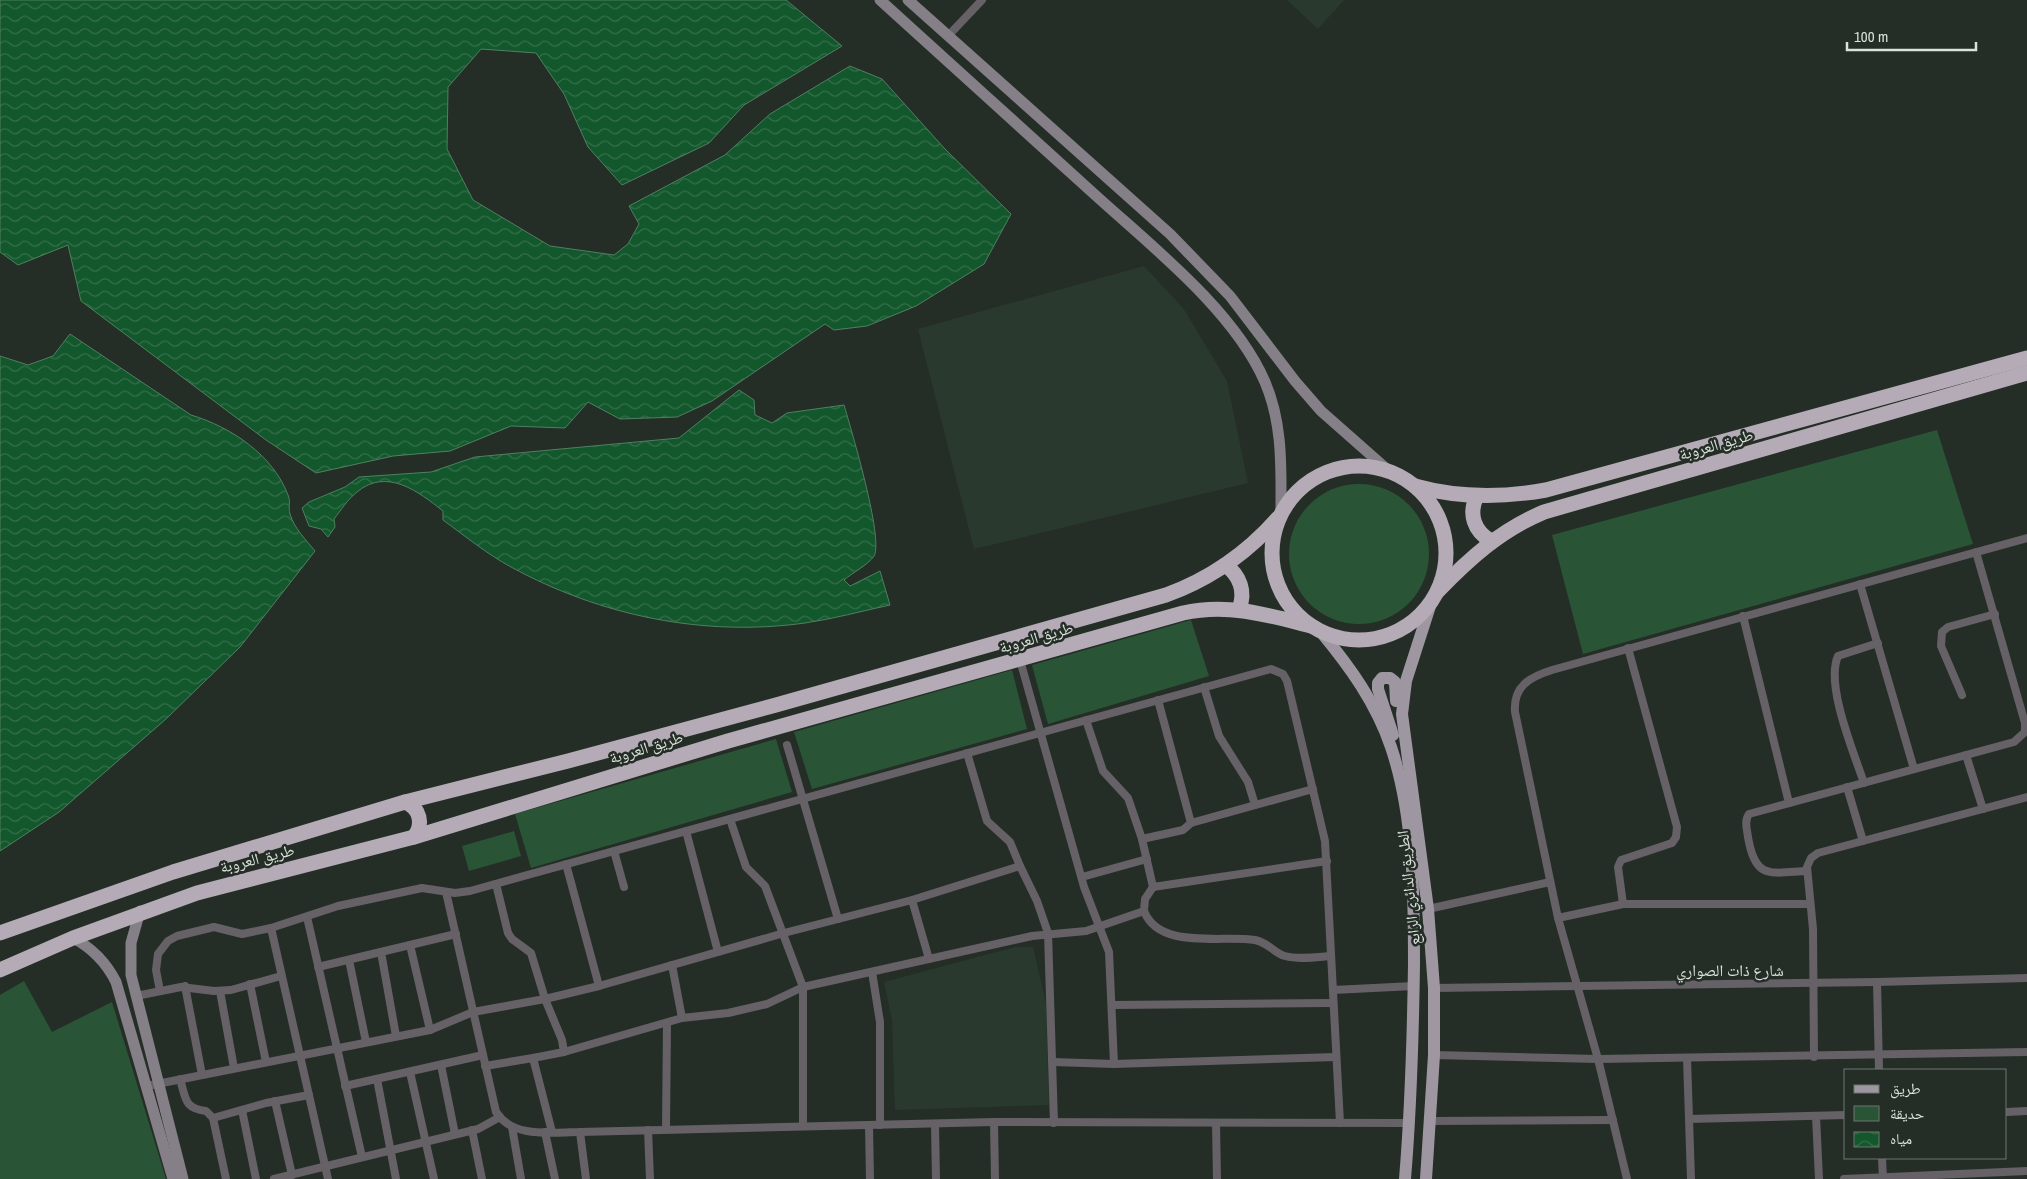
<svg xmlns="http://www.w3.org/2000/svg" width="2027" height="1179" font-family="'Archivo Narrow','Noto Naskh Arabic',sans-serif">
	<defs>
		<pattern id="water-waves" width="16" height="10" patternUnits="userSpaceOnUse" patternTransform="scale(1.25)"><rect width="16" height="10" fill="#13572c"/><path d="M0 5q4-4 8 0t8 0" fill="none" stroke="#356f4a"/></pattern>
	</defs>
	<rect width="100%" height="100%" fill="#242e26"/>
	<!-- built -->
	<g fill="#29392d">
		<path d="M1287,0H1344L1318,29Z"/>
		<path d="M1144,266L1183,308L1227,381L1248,483L974,549L918,329Z"/>
		<path d="M1015,947H1033L1046,1003L1049,1105L895,1110L892,1020L884,982Z"/>
	</g>
	<!-- green -->
	<g fill="#2a5436">
		<path d="M1937,430L1973,544L1583,654L1552,535Z"/>
		<circle cx="1359" cy="554" r="70"/>
		<path d="M1191,620L1209,676L1048,724L1032,665Z"/>
		<path d="M1012,670L1027,729L812,789L794,732Z"/>
		<path d="M776,739L792,792L531,868L515,814Z"/>
		<path d="M514,831L521,856L469,871L462,846Z"/>
		<path d="M24,981L52,1032L112,1002L166,1179H0V995Z"/>
	</g>
	<!-- water -->
	<g fill="url(#water-waves)" stroke="#4f8061">
		<path d="M0,0H786L842,46L744,105L709,143L622,185L588,147L564,94L536,53L481,49L448,87L447,149L473,200L550,246L614,255L628,244L639,224L629,206L725,155L770,114L850,66L882,79L944,148L1011,214L984,264L916,306L867,326L834,330L825,324L712,401L677,417L620,419L588,402L565,428L511,426L450,451L393,456L316,473L266,440L81,301L68,245L18,265L0,252Z"/>
		<path d="M70,334L191,415C231,427 273,455 288,495C291,501 288,508 290,514C294,528 306,540 315,551L240,647L166,719L59,812L0,851V356L28,365L53,356Z"/>
		<path d="M739,390L754,400L755,415L772,423L787,413L844,405C851,429 884,539 874,556C868,565 852,573 844,580L850,586L880,571L890,605C862,611 833,619 805,623C704,637 601,616 511,567C487,554 465,536 443,520V511C419,492 387,467 357,492C348,499 341,510 334,519L335,527L328,537L321,529L309,526L302,508L309,502L345,487L359,477L431,472L475,457L679,438Z"/>
	</g>
	<g fill="none" stroke-linecap="round" stroke-linejoin="round">
		<!-- street -->
		<g stroke="#656166" stroke-width="8">
			<path d="M948,36L982,0"/>
			<path d="M1860,584L1914,769"/>
			<path d="M1743,616L1789,803"/>
			<path d="M1020,660L1084,887L1109,952L1114,1064"/>
			<path d="M1204,687L1219,736L1248,782L1255,805"/>
			<path d="M1962,695L1941,646L1942,632L1948,627L1995,614"/>
			<path d="M787,745L838,919"/>
			<path d="M967,753L987,821L1010,842L1020,866"/>
			<path d="M1966,755L1983,809"/>
			<path d="M1864,783C1854,753 1825,685 1838,656L1878,643"/>
			<path d="M1847,787L1863,841"/>
			<path d="M730,819L746,867L765,886L803,987V1126"/>
			<path d="M1191,823L1313,789"/>
			<path d="M686,831L718,952"/>
			<path d="M1142,839L1183,830L1191,823L1158,700"/>
			<path d="M614,851L624,887"/>
			<path d="M566,864L599,986"/>
			<path d="M1807,871C1770,873 1755,880 1748,837C1747,829 1744,821 1749,814L2014,742L2025,732V723L1976,552"/>
			<path d="M1082,877L1147,859"/>
			<path d="M496,884L508,933L512,939L531,953L545,999L562,1040L564,1052L682,1018L728,1013L767,1004L803,987L1032,936L1086,931L1144,911L1145,899L1153,887L1142,839L1128,798L1103,771L1086,720"/>
			<path d="M1153,887L1327,861"/>
			<path d="M446,892L496,1112C513,1139 553,1132 580,1132L994,1122L1409,1123"/>
			<path d="M912,900L929,959"/>
			<path d="M1623,904L1618,867L1621,860L1672,843L1676,837L1677,827L1628,648"/>
			<path d="M1428,909L1550,882"/>
			<path d="M1144,911C1159,950 1222,935 1255,940C1269,943 1274,953 1285,956C1299,960 1317,957 1331,956"/>
			<path d="M307,917L362,1157"/>
			<path d="M1558,918L1623,904H1810"/>
			<path d="M271,928L328,1179"/>
			<path d="M410,945L430,1030"/>
			<path d="M381,952L396,1036"/>
			<path d="M349,960L366,1042"/>
			<path d="M672,965L682,1018"/>
			<path d="M318,967L456,934"/>
			<path d="M872,972L880,1022V1125"/>
			<path d="M1877,982L1879,1070"/>
			<path d="M250,984L266,1062"/>
			<path d="M185,986L202,1075"/>
			<path d="M1434,988L1877,982L2027,978"/>
			<path d="M1333,990L1414,986"/>
			<path d="M160,991L156,970L158,954L168,941L177,936L214,927L242,934L271,928L338,906L422,888L455,893L470,891L1271,669L1283,674L1287,681L1325,841L1340,1123"/>
			<path d="M220,991L234,1068"/>
			<path d="M136,996L181,987L214,991L231,990L281,976"/>
			<path d="M1113,1005L1333,1003"/>
			<path d="M1434,1055L1598,1059L2027,1052"/>
			<path d="M1814,1057L1813,929L1807,867L1811,858L1818,853L2027,797"/>
			<path d="M1687,1058L1691,1179"/>
			<path d="M1053,1062L1114,1064L1336,1057"/>
			<path d="M441,1065L455,1134"/>
			<path d="M485,1066L533,1058"/>
			<path d="M410,1072L434,1179"/>
			<path d="M180,1079C186,1099 184,1108 206,1111L213,1118L266,1103L309,1095"/>
			<path d="M377,1079L396,1179"/>
			<path d="M147,1086L430,1030L473,1012L545,999L599,986L784,933L912,900L1020,866L1037,901L1048,933L1054,1123"/>
			<path d="M345,1086L483,1055"/>
			<path d="M275,1101L292,1175"/>
			<path d="M242,1110L256,1179"/>
			<path d="M2006,1112L2027,1111"/>
			<path d="M1816,1116L1819,1179"/>
			<path d="M213,1118L226,1179"/>
			<path d="M1689,1119L1846,1115"/>
			<path d="M1430,1121L1613,1120"/>
			<path d="M994,1122L995,1179"/>
			<path d="M1216,1123L1217,1179"/>
			<path d="M869,1125L870,1179"/>
			<path d="M935,1125L936,1179"/>
			<path d="M512,1127L521,1179"/>
			<path d="M666,1129L667,1023"/>
			<path d="M472,1130L482,1179"/>
			<path d="M648,1130L650,1179"/>
			<path d="M545,1132L555,1179"/>
			<path d="M552,1132L533,1058L564,1052"/>
			<path d="M580,1132L586,1179"/>
			<path d="M1882,1158L1883,1179"/>
			<path d="M274,1179L478,1129L500,1117"/>
			<path d="M1627,1179L1598,1059L1558,918L1515,712C1513,686 1530,677 1552,670L2027,538"/>
			<path d="M1844,1179L2027,1171"/>
		</g>
		<!-- secondary -->
		<g stroke="#857f87" stroke-width="11">
			<path d="M880,0C951,64 1022,129 1093,193C1150,245 1234,310 1265,382C1283,424 1281,468 1281,512"/>
			<path d="M908,0L1170,234L1230,296L1295,381L1321,411L1389,471"/>
			<path d="M140,911L131,943V975L183,1179"/>
			<path d="M73,938C92,948 106,962 116,982L173,1179"/>
		</g>
		<!-- primary -->
		<g stroke="#9e96a0" stroke-width="12">
			<path d="M1321,632C1350,667 1376,703 1391,747C1414,815 1414,892 1414,964C1413,1036 1411,1107 1405,1179"/>
			<path d="M1393,735L1378,689V683L1382,678H1390L1395,682L1396,701"/>
			<path d="M1426,1179L1434,1055V988L1428,909L1402,714L1406,681L1432,600"/>
		</g>
		<!-- highway -->
		<g stroke="#b5abb7" stroke-width="15">
			<circle cx="1359" cy="553" r="87"/>
			<path d="M1415,486C1458,498 1501,498 1546,490L2027,358"/>
			<path d="M1477,496C1468,514 1474,531 1491,541"/>
			<path d="M1225,565C1240,575 1246,592 1239,609"/>
			<path d="M1438,591C1470,558 1501,530 1544,512L2027,373"/>
			<path d="M405,802C420,808 424,824 414,837"/>
			<path d="M0,933L173,872L405,802L568,761L776,705L1166,595C1210,579 1248,552 1278,518"/>
			<path d="M0,970L73,938L197,893L414,837L728,741L1183,613C1228,603 1268,615 1311,626"/>
		</g>
	</g>
	<g text-anchor="middle" stroke-width="5" stroke-linejoin="round" paint-order="stroke">
		<!-- street labels -->
		<g font-size="16" fill="#dbe1dc" stroke="#242e26">
			<text transform="translate(1716 444) rotate(-16)" y="6">طريق العروبة</text>
			<text transform="translate(1036 637) rotate(-16)" y="6">طريق العروبة</text>
			<text transform="translate(646 747) rotate(-17)" y="6">طريق العروبة</text>
			<text transform="translate(257 858) rotate(-14)" y="6">طريق العروبة</text>
			<text transform="translate(1408 888) rotate(-96)" y="6">الطريق الدائري الرابع</text>
			<text x="1730" y="976">شارع ذات الصواري</text>
		</g>
	</g>
	<!-- legend -->
	<rect x="1844" y="1069" width="162" height="90" fill="#242e26" stroke="#6d766f"/>
	<rect x="1854" y="1085" width="25" height="8" fill="#9e96a0" stroke="#6d766f"/>
	<text x="1890" y="1094" font-size="15" fill="#dbe1dc">طريق</text>
	<rect x="1854" y="1106" width="25" height="15" fill="#2a5436" stroke="#6d766f"/>
	<text x="1890" y="1119" font-size="15" fill="#dbe1dc">حديقة</text>
	<rect x="1854" y="1132" width="25" height="15" fill="url(#water-waves)" stroke="#6d766f"/>
	<text x="1890" y="1144" font-size="15" fill="#dbe1dc">مياه</text>
	<!-- scale -->
	<path d="M1847 42v8h129v-8" fill="none" stroke="#dbe1dc" stroke-width="2.5"/>
	<text x="1854" y="42" font-size="15" fill="#dbe1dc" stroke="#242e26" stroke-width="4" paint-order="stroke">100 m</text>
</svg>
